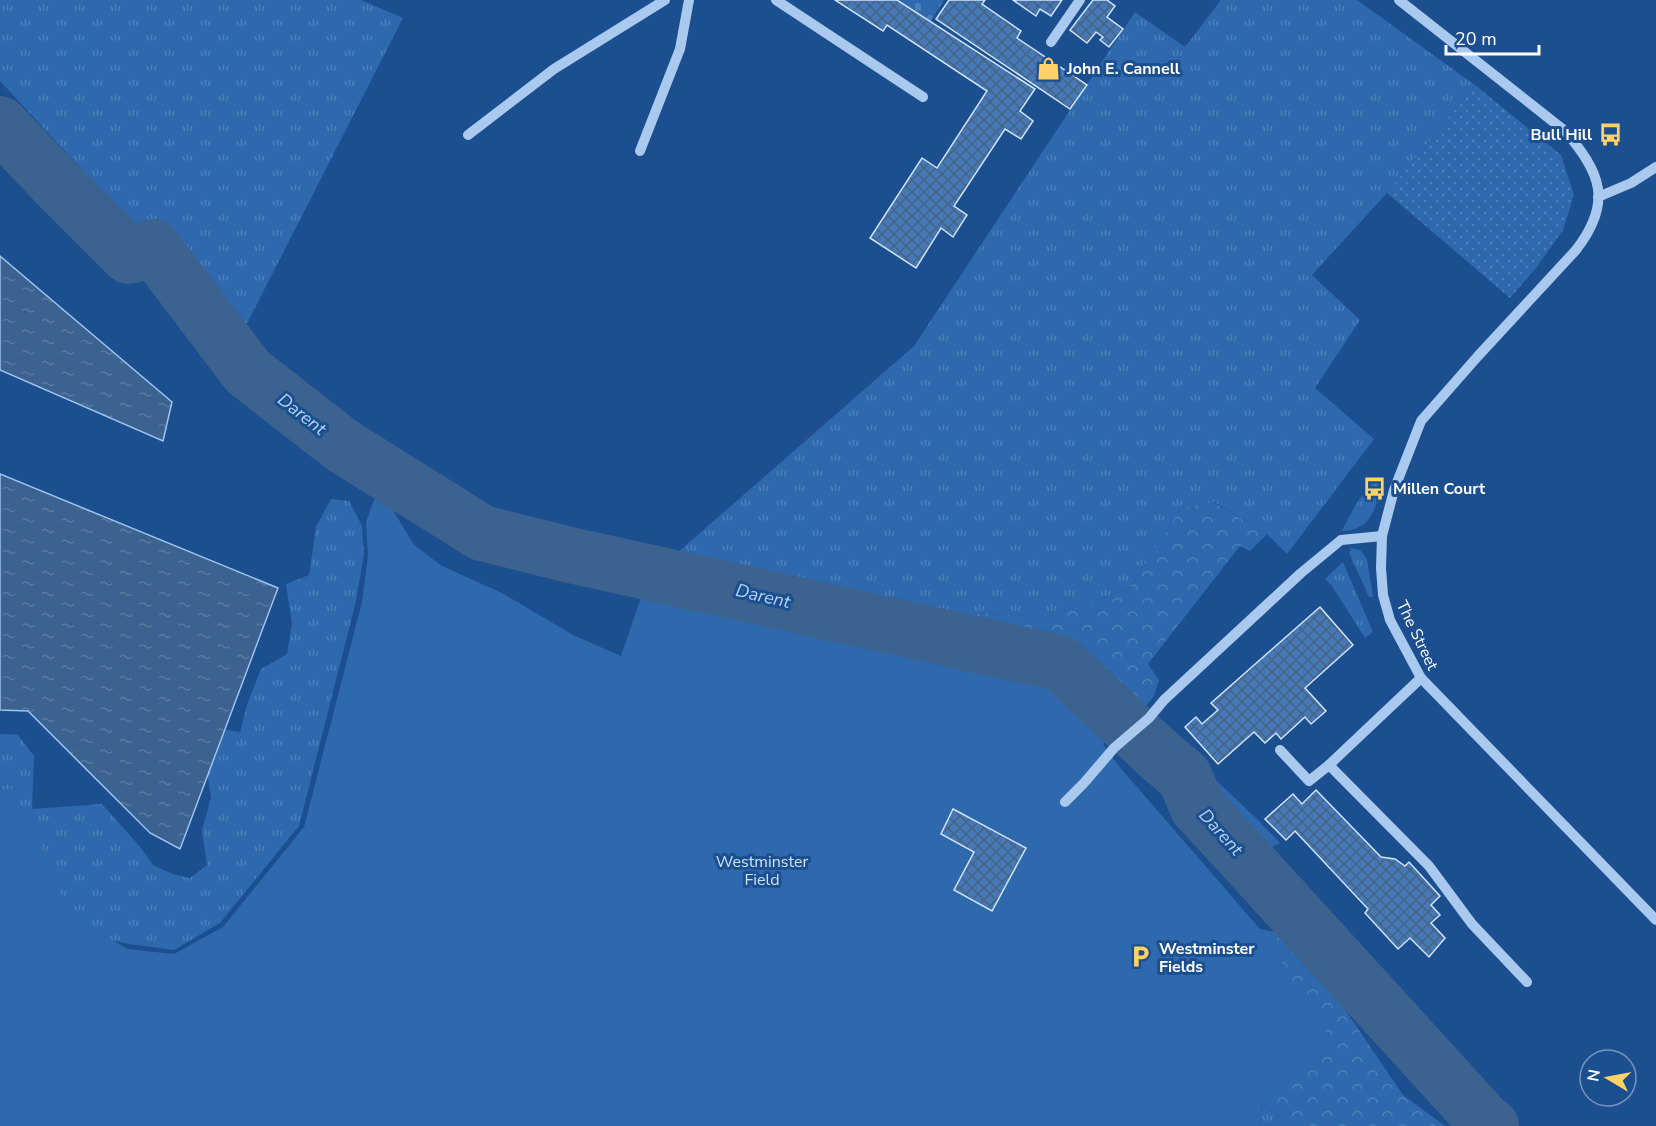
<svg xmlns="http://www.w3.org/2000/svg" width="1656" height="1126" font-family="'Nunito Sans',sans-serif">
	<defs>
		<pattern id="grass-tufts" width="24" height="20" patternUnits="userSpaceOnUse" patternTransform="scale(1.5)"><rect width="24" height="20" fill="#2e69ad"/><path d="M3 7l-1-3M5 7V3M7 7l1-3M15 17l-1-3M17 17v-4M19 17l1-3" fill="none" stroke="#4d80b9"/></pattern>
		<pattern id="forest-crowns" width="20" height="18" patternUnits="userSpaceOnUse" patternTransform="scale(1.5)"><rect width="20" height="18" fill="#2e69ad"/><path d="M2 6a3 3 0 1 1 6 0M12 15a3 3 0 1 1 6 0" fill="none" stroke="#4d80b9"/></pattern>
		<pattern id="cemetery-stones" width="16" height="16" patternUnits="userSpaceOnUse" patternTransform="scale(1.5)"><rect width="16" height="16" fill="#2e69ad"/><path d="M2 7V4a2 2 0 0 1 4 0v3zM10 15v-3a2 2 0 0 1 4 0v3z" fill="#4d80b9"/></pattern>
		<pattern id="garden-dots" width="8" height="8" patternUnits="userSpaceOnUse" patternTransform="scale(1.5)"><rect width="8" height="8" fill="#2e69ad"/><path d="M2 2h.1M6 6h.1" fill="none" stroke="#4d80b9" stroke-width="1.8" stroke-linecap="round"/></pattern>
		<pattern id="water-ripples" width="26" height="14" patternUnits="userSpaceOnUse" patternTransform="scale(1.5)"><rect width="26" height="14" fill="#3c6290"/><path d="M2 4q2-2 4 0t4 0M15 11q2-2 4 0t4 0" fill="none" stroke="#597aa1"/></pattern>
		<pattern id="building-cross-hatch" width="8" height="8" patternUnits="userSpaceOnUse" patternTransform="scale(1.5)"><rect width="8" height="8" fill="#4478b7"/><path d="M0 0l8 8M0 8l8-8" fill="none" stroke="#486282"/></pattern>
	</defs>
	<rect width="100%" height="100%" fill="#1b4f8f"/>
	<!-- grass -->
	<g fill="url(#grass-tufts)">
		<path d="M0,0H361L403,18L239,339L0,81Z"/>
		<path d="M1221,0H1357L1475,85L1387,193L1312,275L1360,320L1315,388L1374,439L1287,554L1267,534L1214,502L1181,508L1129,589L1048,617L898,609L669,560L914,346L1135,12L1185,47Z"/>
		<path d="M1379,476H1383C1377,502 1375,530 1342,531C1351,512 1363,491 1379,476Z"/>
		<path d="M331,499L349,501L362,526L364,554L356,601L299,826L220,923L174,950L129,944L68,931L0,816V734L18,735L34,756L32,809L102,804L142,849L153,865L172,874L190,878L207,865L202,830L211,798L206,764L213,728L240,732L248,702L261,669L287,654L292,624L286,584L309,575L316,527Z"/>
		<path d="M1351,548L1360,550L1367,559L1373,597H1369L1349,553Z"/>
		<path d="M1343,562L1373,632L1365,638L1332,586L1325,579Z"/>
		<path d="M1160,727L1257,819L1280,843L1261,853L1250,847L1239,826L1221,816L1206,804L1187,767L1165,752L1149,736Z"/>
		<path d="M1262,1103L1291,1126H1260Z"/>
	</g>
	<!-- forest -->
	<g fill="url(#forest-crowns)">
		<path d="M1213,502L1267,534L1250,551L1240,546L1148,664L1159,680L1154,696L1141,712L1101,673L898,609L1048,617L1129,589L1181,508Z"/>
		<path d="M1260,929L1295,936L1403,1095L1445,1126H1291L1262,1103L1205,971Z"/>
	</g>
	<!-- cemetery -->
	<path fill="url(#cemetery-stones)" d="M897,0H944L930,22Z"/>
	<!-- park -->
	<path fill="#2e69ad" d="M379,487L414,545L442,566L502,593L573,635L621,656L647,580L1053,675L1121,727L1103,744L1118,765L1260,929L1330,1038L1262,1103L1260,1126H0V789H13L72,917L128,949L174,954L223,927L304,827L362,602L368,556L366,522Z"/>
	<!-- garden -->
	<path fill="url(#garden-dots)" d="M1475,85L1561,155L1574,195L1563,230L1536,268L1510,298L1387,193Z"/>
	<!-- water -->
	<g fill="url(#water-ripples)" stroke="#9cc4f0" stroke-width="1.5">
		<path d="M0,256L172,402L163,441L0,370Z"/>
		<path d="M0,474L278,588L180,849L150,833L28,711L0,710Z"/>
	</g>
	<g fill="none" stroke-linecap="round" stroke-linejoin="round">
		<!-- river -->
		<path stroke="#3c6290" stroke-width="56" d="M0,124L58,185L129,256L153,247L248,372L343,446L482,533L570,555L1060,663L1159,755L1184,776L1198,808L1240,853L1488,1125L1491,1126"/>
	</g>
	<!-- building -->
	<g fill="url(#building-cross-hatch)" stroke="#cfe3fa" stroke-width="1.5">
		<path d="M835,0H897L1035,89L1020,111L1033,121L1021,139L1005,129L954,206L967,215L953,237L941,228L916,268L870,238L922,158L937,168L987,91L887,25L883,31Z"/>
		<path d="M949,0H985L982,4L1021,31L1017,38L1087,85L1070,109L936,19Z"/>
		<path d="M1013,0H1062L1051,16L1040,9L1036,16Z"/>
		<path d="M1093,0H1107L1115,6L1107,17L1123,29L1109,47L1100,40L1103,37L1096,32L1087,43L1070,30Z"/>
		<path d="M1320,607L1353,645L1305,688L1326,711L1311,724L1305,717L1281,739L1276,733L1265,743L1254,732L1218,764L1185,727L1196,717L1202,724L1218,710L1211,703Z"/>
		<path d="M1316,790L1381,857L1395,859L1405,866L1409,862L1440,896L1431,905L1440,915L1431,923L1445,938L1429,957L1410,938L1398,949L1365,913L1368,909L1295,831L1286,840L1265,819L1293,794L1302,804Z"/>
		<path d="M953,809L1026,848L992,911L954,890L974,852L941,834Z"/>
	</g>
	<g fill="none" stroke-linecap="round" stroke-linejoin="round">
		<!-- minor -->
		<g stroke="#a9c9ee" stroke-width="10">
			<path d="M776,0L923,97"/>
			<path d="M1399,0L1565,131C1601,173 1613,202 1576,250L1478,356L1421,421L1394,490L1382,536L1381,568L1383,595L1390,620L1421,678L1656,920"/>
			<path d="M1051,42L1080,0"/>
			<path d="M468,135L554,69L665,0"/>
			<path d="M640,151L680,49L689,0"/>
			<path d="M1598,197L1631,183L1656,167"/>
			<path d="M1280,750L1309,781L1329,765L1429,866L1472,924L1527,982"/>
			<path d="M1329,765L1421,678"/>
			<path d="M1065,802L1084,783L1114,748L1149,718L1164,700L1301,573L1341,540L1382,536"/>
		</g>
	</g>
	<!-- icons -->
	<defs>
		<symbol id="shop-bare" viewBox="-9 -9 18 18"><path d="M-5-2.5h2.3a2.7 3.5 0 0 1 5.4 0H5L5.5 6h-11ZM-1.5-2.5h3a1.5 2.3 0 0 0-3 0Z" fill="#ffd166" stroke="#1b4f8f" stroke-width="2.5" paint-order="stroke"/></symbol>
		<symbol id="bus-bare" viewBox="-9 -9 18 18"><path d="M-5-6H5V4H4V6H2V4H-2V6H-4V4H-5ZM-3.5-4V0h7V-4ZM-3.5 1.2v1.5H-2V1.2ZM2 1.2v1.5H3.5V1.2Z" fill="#ffd166" stroke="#1b4f8f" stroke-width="2.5" paint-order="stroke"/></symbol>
		<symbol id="parking-bare" viewBox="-9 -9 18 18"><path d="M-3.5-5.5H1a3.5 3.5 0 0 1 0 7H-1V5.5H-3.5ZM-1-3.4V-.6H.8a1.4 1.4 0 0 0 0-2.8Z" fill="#ffd166" stroke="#1b4f8f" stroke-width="2.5" paint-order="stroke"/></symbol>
	</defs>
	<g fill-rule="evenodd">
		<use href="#shop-bare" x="1032" y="52" width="33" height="33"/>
		<use href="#bus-bare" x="1594" y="118" width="33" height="33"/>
		<use href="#bus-bare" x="1358" y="472" width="33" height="33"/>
		<use href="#parking-bare" x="1124" y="940" width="33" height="33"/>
	</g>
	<g text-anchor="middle" stroke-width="6" stroke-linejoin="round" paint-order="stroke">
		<!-- poi labels -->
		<g font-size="16" font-weight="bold" fill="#fff" stroke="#1b4f8f" text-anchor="start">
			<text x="1067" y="74">John E. Cannell</text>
			<text x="1592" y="140" text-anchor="end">Bull Hill</text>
			<text x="1393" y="494">Millen Court</text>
			<text x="1159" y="954">Westminster<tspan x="1159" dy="18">Fields</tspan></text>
		</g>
		<!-- street labels -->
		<g font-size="16" fill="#fff" stroke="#1b4f8f">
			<text transform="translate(1418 635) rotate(64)" y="6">The Street</text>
		</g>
		<!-- park labels -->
		<g font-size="16" fill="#cfe3fa" stroke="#1b4f8f">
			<text x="762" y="867">Westminster<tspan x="762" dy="18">Field</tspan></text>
		</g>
		<!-- water labels -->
		<g font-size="18" font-style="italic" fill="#b5d3f5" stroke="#1b4f8f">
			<text transform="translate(302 414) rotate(38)" y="6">Darent</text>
			<text transform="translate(763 596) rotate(13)" y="6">Darent</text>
			<text transform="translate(1221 832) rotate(48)" y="6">Darent</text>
		</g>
	</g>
	<!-- north arrow -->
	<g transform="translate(1608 1078) rotate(280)"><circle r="28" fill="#1b4f8f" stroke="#7695bc" stroke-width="1.5"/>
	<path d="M0-4.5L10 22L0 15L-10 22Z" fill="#ffd166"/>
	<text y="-9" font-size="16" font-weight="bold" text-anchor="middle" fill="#ffffff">N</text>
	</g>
	<!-- scale -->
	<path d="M1446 45v9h93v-9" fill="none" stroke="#ffffff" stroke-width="3"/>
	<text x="1455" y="45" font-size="18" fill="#ffffff" stroke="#1b4f8f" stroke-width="4.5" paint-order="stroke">20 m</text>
</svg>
